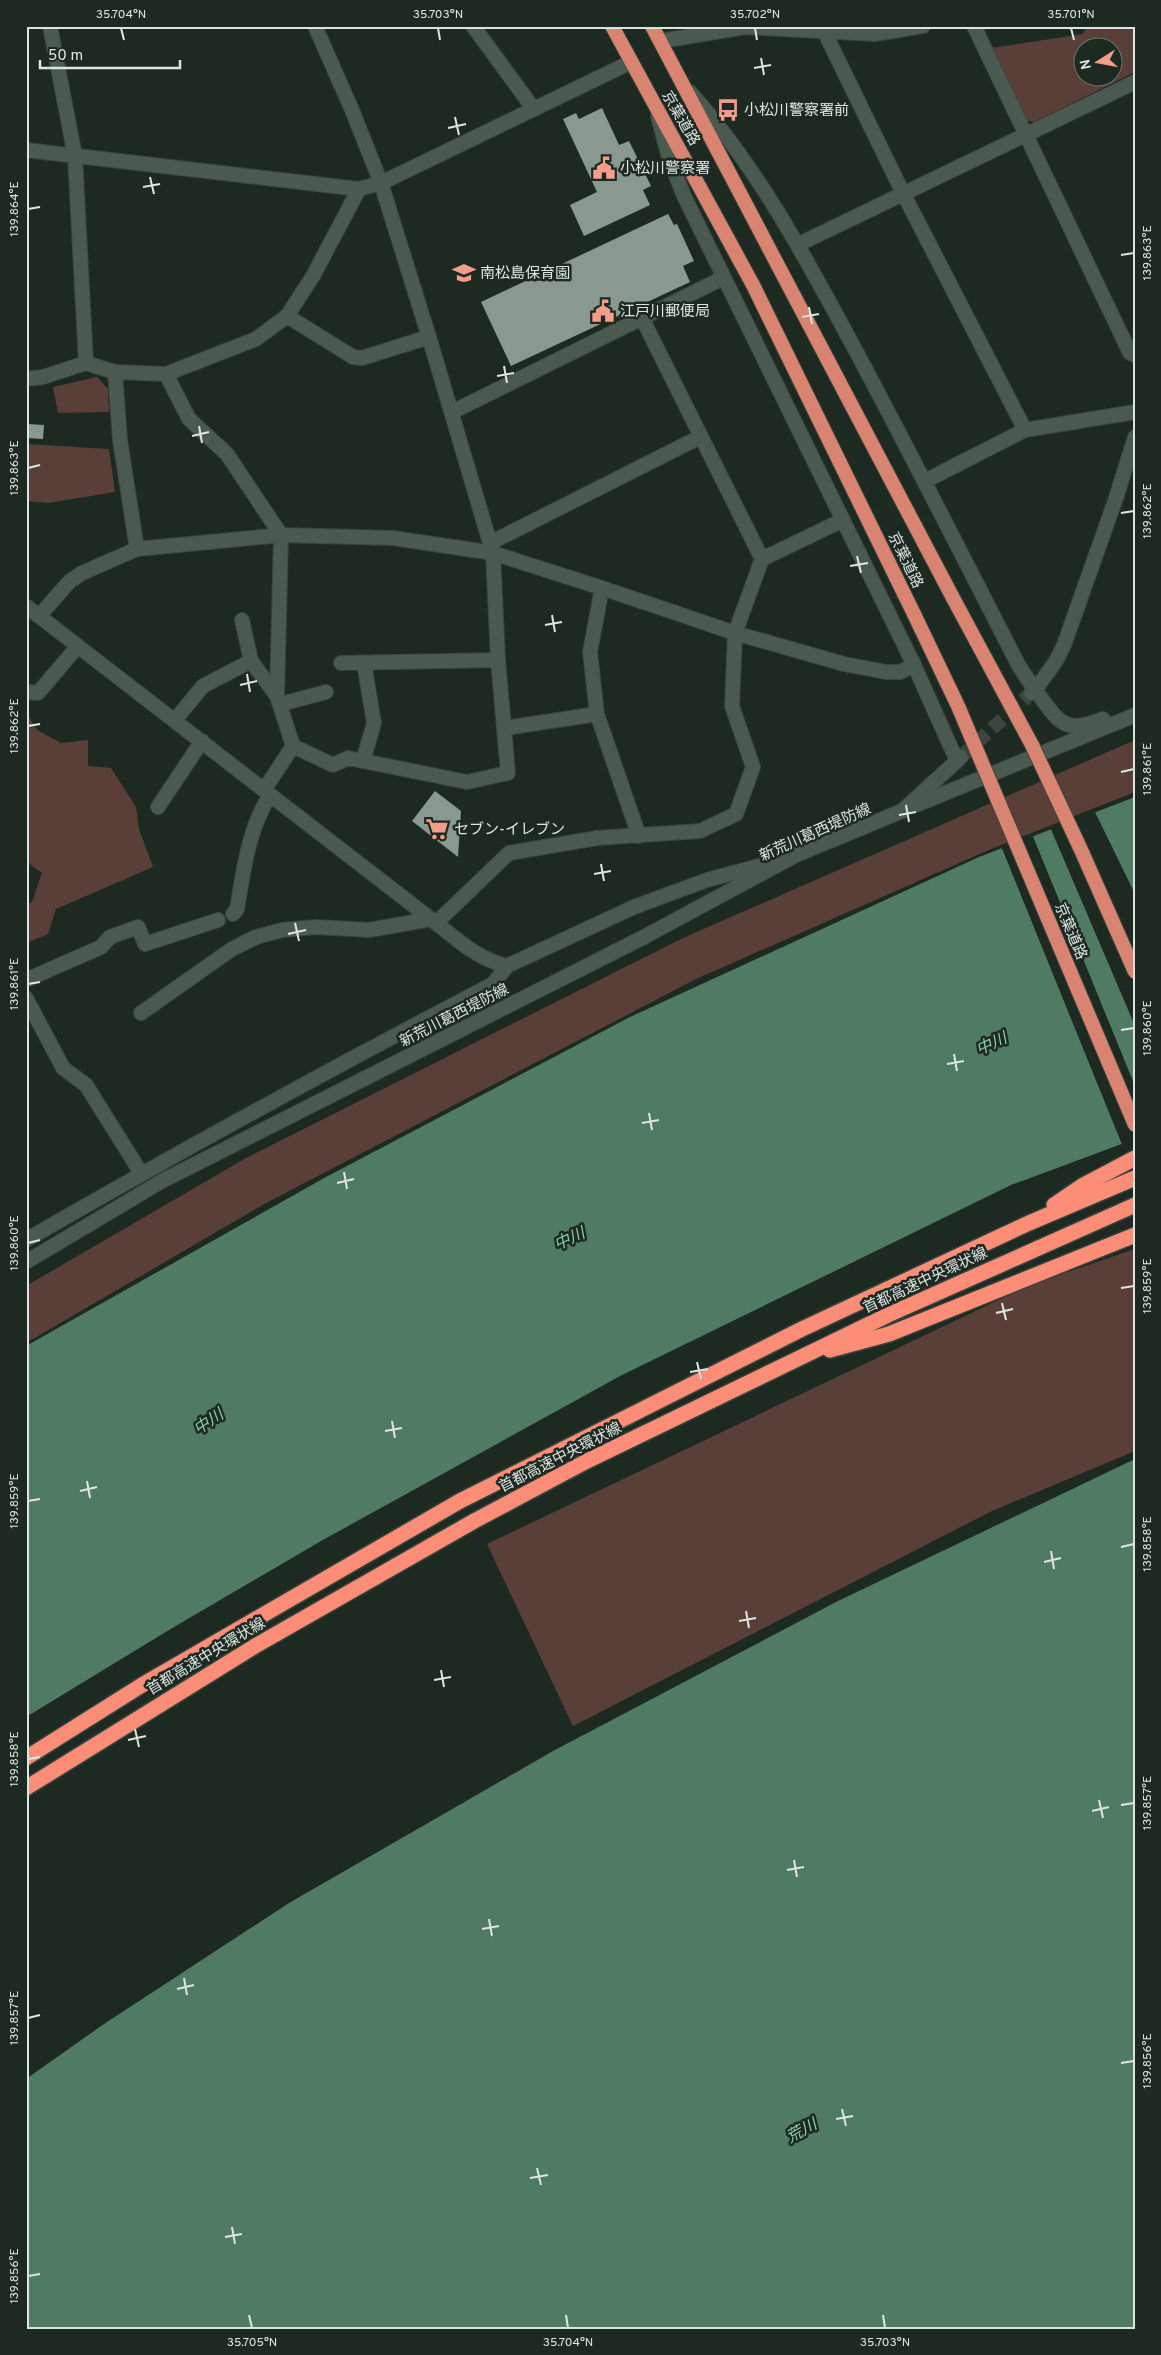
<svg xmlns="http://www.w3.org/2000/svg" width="1161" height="2355" font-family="Overpass,'Noto Sans JP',sans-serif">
	<rect width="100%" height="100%" fill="#1d2a22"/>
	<!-- green -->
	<g fill="#5a3f39" fill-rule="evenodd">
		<path d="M1087,26H1135V72L1034,122L1025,120L991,48L1083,34ZM1084,48H1114V78H1084Z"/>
		<path d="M97,377L108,389L109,412L58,413L53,387Z"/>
		<path d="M26,444L109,449L115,492L48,503L26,501Z"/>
		<path d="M26,712L37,730L61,743L88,740V766L111,768L136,807L139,829L153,867L56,909L48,934L26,943V906L32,902L42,873L31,865L26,858Z"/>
		<path d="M1135,740V792L991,849L696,979L266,1203L26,1343V1286L246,1158L683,938Z"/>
		<path d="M1135,1249V1451L992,1511L573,1726L487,1544L1030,1285Z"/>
	</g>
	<!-- water -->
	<g fill="#507b63">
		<path d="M1135,797V1139L1011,1185L622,1375L321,1541L174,1627L26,1717V1346L326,1177L630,1017L979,857Z"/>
		<path d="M1135,1459V2329H26V2079L104,2024L289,1903L553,1751L838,1601Z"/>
	</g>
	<!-- pier -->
	<g fill="#1d2a22">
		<path d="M1094,810L1135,894V1026L1050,827Z"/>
		<path d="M1032,834L1135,1086V1142L1123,1147L1001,846Z"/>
	</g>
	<!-- building -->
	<g fill="#8a9990">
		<path d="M602,108L619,145L629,141L651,186L643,190L650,205L584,236L570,205L597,192L563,119L576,113L579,119Z"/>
		<path d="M668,214L674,225L677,224L694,261L683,266L690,282L511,366L481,302Z"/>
		<path d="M28,424L44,425L43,439L27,438Z"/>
		<path d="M435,791L461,811L458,857L412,821Z"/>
	</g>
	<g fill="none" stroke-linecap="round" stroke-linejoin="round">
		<!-- secondary-tunnel -->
		<path stroke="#3a463e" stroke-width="14" stroke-dasharray="14 7" stroke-linecap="butt" d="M961,757L1031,693"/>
		<defs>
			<g id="minor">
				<path d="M50,26L75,156L86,363L115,372L120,440L137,549"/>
				<path d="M473,26L533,108"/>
				<path d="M974,26L1130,353L1135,355"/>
				<path d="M824,31L903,193L1025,430"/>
				<path d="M661,41L745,27L875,34L923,26"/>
				<path d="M26,150L359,189L381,183L631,62"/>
				<path d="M799,244L1135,82"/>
				<path d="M287,316L353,357L362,358L429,337"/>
				<path d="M115,372L166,374L256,339L287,316L313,276L359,189"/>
				<path d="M166,374L189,419L227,454L281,535L277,696L251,661L242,620"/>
				<path d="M26,379L43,377L86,363"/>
				<path d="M452,412L723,278"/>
				<path d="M925,481L1025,430L1135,412"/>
				<path d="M490,543L700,437"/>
				<path d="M762,559L843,520"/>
				<path d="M602,588L590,652L597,714L639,836"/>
				<path d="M39,616L70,581L82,573L137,549L281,535L393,538L493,553L602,588L735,633L844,664L886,672H900L914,665"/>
				<path d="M341,663L498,660"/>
				<path d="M26,692L38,693L78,646"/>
				<path d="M277,696L293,746L333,765L348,758L467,782L508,773L498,660L493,553L429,337L381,183L352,110L315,26"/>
				<path d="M281,704L326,692"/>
				<path d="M175,720L203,686L251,661"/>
				<path d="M506,728L597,714"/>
				<path d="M363,761L374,723L364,663"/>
				<path d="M264,790L293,746"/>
				<path d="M158,807L202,741"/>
				<path d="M233,914L237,909C244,869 248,830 270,795"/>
				<path d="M436,923L509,853L597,838L700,831L736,814L753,767L732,706L735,633L762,559L643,320"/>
				<path d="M26,980L101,947L110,937L138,927L145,944L218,920"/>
				<path d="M26,998L63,1068L86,1085L141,1173"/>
				<path d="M141,1013L232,949L256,937L282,930L316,927L369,930L431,919"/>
				<path d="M26,1240C180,1151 336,1066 493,984L507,966"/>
			</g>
			<g id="tertiary">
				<path d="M690,92C759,169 808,262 857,353C912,456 965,561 1019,666L1035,690L1056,661L1064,645L1116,498L1135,437"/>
				<path d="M658,116L669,158L684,196L914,665L957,761"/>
				<path d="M26,606L436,923C458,940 479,960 507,966L634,907L707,880L784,859"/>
			</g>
			<g id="secondary">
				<path d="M1031,693L1035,690C1059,720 1061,736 1103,719"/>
				<path d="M916,805L1135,715"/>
				<path d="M26,1262L162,1181L644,937L796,855L902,811L961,757"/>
			</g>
			<g id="trunk">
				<path d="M612,26L753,285L914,614"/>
				<path d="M652,26L953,598"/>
			</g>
			<g id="motorway">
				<path d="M1054,1205L1082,1186L1135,1158"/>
				<path d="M830,1350L889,1334L1135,1235"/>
				<path d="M26,1758L142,1685L460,1501L802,1329L1029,1223L1135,1178"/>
				<path d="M26,1788L255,1646L476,1520L585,1462L888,1315L1135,1205"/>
			</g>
		</defs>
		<!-- minor casing -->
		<use href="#minor" stroke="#3a453e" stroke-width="16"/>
		<!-- tertiary casing -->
		<use href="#tertiary" stroke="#3a453e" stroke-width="16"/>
		<!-- secondary casing -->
		<use href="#secondary" stroke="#3a453e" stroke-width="16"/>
		<!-- trunk casing -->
		<use href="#trunk" stroke="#3a453e" stroke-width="16"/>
		<!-- motorway casing -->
		<use href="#motorway" stroke="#3a453e" stroke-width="18"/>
		<!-- minor -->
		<use href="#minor" stroke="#4b5a51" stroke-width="14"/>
		<!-- tertiary -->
		<use href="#tertiary" stroke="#4b5a51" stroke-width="14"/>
		<!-- secondary -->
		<use href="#secondary" stroke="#4b5a51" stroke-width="14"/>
		<!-- trunk -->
		<use href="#trunk" stroke="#d88470" stroke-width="14"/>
		<!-- motorway -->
		<use href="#motorway" stroke="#fc8e78" stroke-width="15"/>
		<defs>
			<g id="trunk-bridge">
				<path d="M953,598L1032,745L1082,852L1135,972"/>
				<path d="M914,614L958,706L1135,1125"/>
			</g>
		</defs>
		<!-- trunk-bridge casing -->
		<use href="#trunk-bridge" stroke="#3a453e" stroke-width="16" stroke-linecap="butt"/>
		<!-- trunk-bridge -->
		<use href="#trunk-bridge" stroke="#d88470" stroke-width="14"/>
	</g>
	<!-- ticks -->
	<path fill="none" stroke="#dde5e0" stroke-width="2" d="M121,28L124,40M438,28L440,40M755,28L757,40M1071,28L1074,40M761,58L764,75M754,68L771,65M455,117L459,135M448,128L466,124M150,177L154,194M143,187L160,184M28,209L40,207M1121,255L1134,253M809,307L812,324M802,317L819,314M504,366L507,383M497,376L514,373M199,426L202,443M192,436L209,432M28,468L40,465M1121,513L1134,511M857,556L861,573M850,566L868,563M552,615L555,632M545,625L562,622M247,674L250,692M240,685L257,681M28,726L40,724M1121,772L1134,769M906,805L909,822M899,815L916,812M601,864L604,881M594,874L611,871M295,923L299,941M288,934L306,930M28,984L40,982M1121,1030L1134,1028M954,1054L957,1071M947,1064L964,1061M649,1113L652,1130M642,1123L659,1120M344,1172L347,1189M337,1183L354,1179M28,1243L40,1240M1121,1288L1134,1286M1002,1303L1006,1320M996,1313L1013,1309M697,1362L701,1379M690,1372L708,1369M392,1421L395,1438M385,1431L402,1428M87,1481L90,1498M80,1491L97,1487M28,1501L40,1499M1121,1547L1134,1544M1051,1551L1054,1569M1044,1562L1061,1558M746,1611L749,1628M739,1621L756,1618M441,1670L444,1687M434,1680L451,1677M135,1729L139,1747M128,1740L146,1736M28,1759L40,1757M1099,1800L1103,1818M1121,1805L1134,1803M1092,1811L1109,1807M794,1860L797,1877M787,1870L804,1867M489,1919L492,1936M482,1929L499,1926M184,1978L187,1995M177,1989L194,1985M28,2018L40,2015M1121,2063L1134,2061M842,2109L846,2126M836,2119L853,2116M537,2168L541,2185M530,2178L548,2175M232,2227L235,2244M225,2237L242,2234M28,2276L40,2274M249,2315L252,2328M566,2315L568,2328M883,2315L885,2328"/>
	<!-- icons -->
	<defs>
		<symbol id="bus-bare" viewBox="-9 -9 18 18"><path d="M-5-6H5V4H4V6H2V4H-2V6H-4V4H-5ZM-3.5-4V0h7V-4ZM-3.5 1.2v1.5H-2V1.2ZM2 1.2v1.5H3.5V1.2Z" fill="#f49d8b" stroke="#1d2a22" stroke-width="2.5" paint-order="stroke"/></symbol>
		<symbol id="civic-bare" viewBox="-9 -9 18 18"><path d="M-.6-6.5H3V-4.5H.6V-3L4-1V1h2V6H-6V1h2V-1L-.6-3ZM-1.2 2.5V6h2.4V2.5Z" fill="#f49d8b" stroke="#1d2a22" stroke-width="2.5" paint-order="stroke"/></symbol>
		<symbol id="school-bare" viewBox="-9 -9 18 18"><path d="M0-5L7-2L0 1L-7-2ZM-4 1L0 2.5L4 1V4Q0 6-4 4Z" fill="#f49d8b" stroke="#1d2a22" stroke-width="2.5" paint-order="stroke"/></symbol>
		<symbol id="supermarket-bare" viewBox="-9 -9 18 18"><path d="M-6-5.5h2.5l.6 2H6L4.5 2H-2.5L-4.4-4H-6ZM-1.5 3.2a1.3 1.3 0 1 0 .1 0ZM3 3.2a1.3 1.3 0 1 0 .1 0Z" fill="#f49d8b" stroke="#1d2a22" stroke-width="2.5" paint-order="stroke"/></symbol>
	</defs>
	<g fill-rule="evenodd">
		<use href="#bus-bare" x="712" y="94" width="32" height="32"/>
		<use href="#civic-bare" x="588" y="152" width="32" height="32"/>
		<use href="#school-bare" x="448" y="257" width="32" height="32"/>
		<use href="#civic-bare" x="587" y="295" width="32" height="32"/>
		<use href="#supermarket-bare" x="421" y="813" width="32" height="32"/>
	</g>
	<g text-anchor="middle" stroke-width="5" stroke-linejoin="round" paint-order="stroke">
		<!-- poi labels -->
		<g font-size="15" fill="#dde5e0" stroke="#1d2a22" text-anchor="start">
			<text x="744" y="115">小松川警察署前</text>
			<text x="620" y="173">小松川警察署</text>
			<text x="480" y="278">南松島保育園</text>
			<text x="620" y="316">江戸川郵便局</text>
			<text x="454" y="834">セブン-イレブン</text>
		</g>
		<!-- street labels -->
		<g font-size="15" fill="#dde5e0" stroke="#1d2a22">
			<text transform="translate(681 118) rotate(60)" y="5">京葉道路</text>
			<text transform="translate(906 560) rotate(64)" y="5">京葉道路</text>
			<text transform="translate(815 832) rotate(-24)" y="5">新荒川葛西堤防線</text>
			<text transform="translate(1071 931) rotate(67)" y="5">京葉道路</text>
			<text transform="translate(454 1015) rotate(-27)" y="5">新荒川葛西堤防線</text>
			<text transform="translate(925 1280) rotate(-25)" y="5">首都高速中央環状線</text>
			<text transform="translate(560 1457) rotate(-27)" y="5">首都高速中央環状線</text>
			<text transform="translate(206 1656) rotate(-31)" y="5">首都高速中央環状線</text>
		</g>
		<!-- water labels -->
		<g font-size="16" font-style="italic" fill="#8cd2aa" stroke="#1d2a22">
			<text transform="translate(991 1043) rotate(-25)" y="6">中川</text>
			<text transform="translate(569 1238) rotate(-25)" y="6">中川</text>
			<text transform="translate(208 1421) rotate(-34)" y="6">中川</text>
			<text transform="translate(801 2130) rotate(-29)" y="6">荒川</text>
		</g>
	</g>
	<!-- border -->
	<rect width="1161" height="2355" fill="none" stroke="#1d2a22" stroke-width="55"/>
	<!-- north arrow -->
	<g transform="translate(1098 62) rotate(259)"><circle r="24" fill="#1d2a22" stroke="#6a756e"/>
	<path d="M0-4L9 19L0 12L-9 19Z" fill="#f49d8b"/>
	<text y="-8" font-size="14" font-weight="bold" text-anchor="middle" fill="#dde5e0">N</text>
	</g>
	<!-- scale -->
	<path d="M40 60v8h140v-8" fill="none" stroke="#dde5e0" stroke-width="2.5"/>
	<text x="48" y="60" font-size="15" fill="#dde5e0" stroke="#1d2a22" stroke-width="4" paint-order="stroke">50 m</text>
	<rect x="28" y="28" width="1106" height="2300" fill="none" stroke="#dde5e0" stroke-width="2"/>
	<g font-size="12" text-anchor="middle" fill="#dde5e0">
		<text x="121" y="18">35.704°N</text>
		<text x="438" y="18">35.703°N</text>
		<text x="755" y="18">35.702°N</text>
		<text x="1071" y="18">35.701°N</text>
		<text transform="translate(14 209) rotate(-90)" y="4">139.864°E</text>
		<text transform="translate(1147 253) rotate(-90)" y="4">139.863°E</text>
		<text transform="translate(14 468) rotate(-90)" y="4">139.863°E</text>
		<text transform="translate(1147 511) rotate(-90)" y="4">139.862°E</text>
		<text transform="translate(14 726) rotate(-90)" y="4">139.862°E</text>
		<text transform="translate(1147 769) rotate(-90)" y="4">139.861°E</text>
		<text transform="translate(14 984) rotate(-90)" y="4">139.861°E</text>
		<text transform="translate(1147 1028) rotate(-90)" y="4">139.860°E</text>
		<text transform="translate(14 1243) rotate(-90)" y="4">139.860°E</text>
		<text transform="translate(1147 1286) rotate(-90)" y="4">139.859°E</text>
		<text transform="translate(14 1501) rotate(-90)" y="4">139.859°E</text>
		<text transform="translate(1147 1544) rotate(-90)" y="4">139.858°E</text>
		<text transform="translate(14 1759) rotate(-90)" y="4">139.858°E</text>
		<text transform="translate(1147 1803) rotate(-90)" y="4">139.857°E</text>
		<text transform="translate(14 2018) rotate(-90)" y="4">139.857°E</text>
		<text transform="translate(1147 2061) rotate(-90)" y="4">139.856°E</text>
		<text transform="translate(14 2276) rotate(-90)" y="4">139.856°E</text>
		<text x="252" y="2346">35.705°N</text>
		<text x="568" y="2346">35.704°N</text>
		<text x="885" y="2346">35.703°N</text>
	</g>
</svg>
